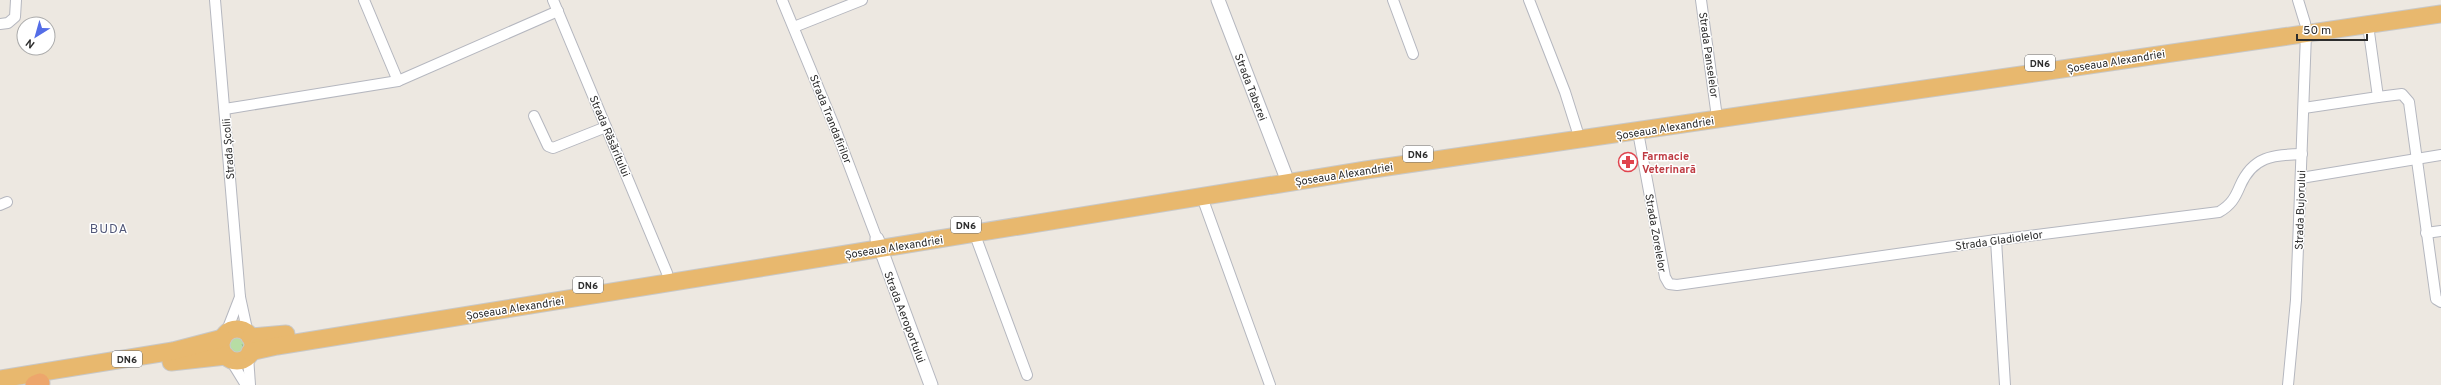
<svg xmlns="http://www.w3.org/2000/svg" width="2441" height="385" font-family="Overpass,sans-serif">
	<defs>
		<pattern id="grass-tufts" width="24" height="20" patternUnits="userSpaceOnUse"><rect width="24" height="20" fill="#b7dda4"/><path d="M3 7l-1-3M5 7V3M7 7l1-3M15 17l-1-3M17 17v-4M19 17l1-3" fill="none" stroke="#9ebe8e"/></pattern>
	</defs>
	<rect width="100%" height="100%" fill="#ede8e1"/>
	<!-- grass -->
	<circle fill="url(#grass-tufts)" cx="237" cy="345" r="8"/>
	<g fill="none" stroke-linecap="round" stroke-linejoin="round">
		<defs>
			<g id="minor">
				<path d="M215,0L240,297L248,334"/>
				<path d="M364,0L398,81"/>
				<path d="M553,0L667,273"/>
				<path d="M782,0L835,128L877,239"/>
				<path d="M1393,0L1413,54"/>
				<path d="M1529,0L1565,92L1577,130"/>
				<path d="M1701,0L1716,110"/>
				<path d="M2298,0L2305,23"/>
				<path d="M0,24L8,23L15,17L16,0"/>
				<path d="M794,27L862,0"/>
				<path d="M2378,97L2402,94L2409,102L2436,299L2441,302"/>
				<path d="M2304,108L2378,97L2368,25"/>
				<path d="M225,109L398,81L558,11"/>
				<path d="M534,116L548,146L553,148L606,127"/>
				<path d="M1638,132L1665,277L1669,284L1677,285L1996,240L2219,212C2231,205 2235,198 2240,186C2253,156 2273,155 2302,154"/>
				<path d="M2301,178L2441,155"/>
				<path d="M1202,197L1270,385"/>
				<path d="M0,205L7,202"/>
				<path d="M2426,233L2441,231"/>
				<path d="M975,235L1027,375"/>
				<path d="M1996,240L2005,385"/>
				<path d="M226,333L240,297"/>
				<path d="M248,356L250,385"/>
				<path d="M230,359L246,385"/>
				<path d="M2288,385L2296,300L2306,34"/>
			</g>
			<g id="tertiary">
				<path d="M1218,0L1285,174"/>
				<path d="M877,239L931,385"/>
			</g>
			<g id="trunk">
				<circle cx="237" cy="345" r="16"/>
				<path d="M250,337L286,334"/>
				<path d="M250,352L277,346L1366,170L2441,14"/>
				<path d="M171,362L226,356"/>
				<path d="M0,379L173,351L223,338"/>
			</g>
			<path id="motorway" d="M35,385L40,383"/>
		</defs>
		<!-- minor casing -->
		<use href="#minor" stroke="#b5b7bf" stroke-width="12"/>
		<!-- tertiary casing -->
		<use href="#tertiary" stroke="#b5b7bf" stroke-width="15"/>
		<!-- trunk casing -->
		<use href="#trunk" stroke="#c8c8c8" stroke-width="19"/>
		<!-- motorway casing -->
		<use href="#motorway" stroke="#c8c8c8" stroke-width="21"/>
		<!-- minor -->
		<use href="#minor" stroke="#fff" stroke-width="10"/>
		<!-- tertiary -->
		<use href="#tertiary" stroke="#fff" stroke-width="13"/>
		<!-- trunk -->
		<use href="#trunk" stroke="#e8b86e" stroke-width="17"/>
		<!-- motorway -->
		<use href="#motorway" stroke="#eda66c" stroke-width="19"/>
	</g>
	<!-- icons -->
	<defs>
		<symbol id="pharmacy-ring" viewBox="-11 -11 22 22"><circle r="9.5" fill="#fff" stroke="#e0444e" stroke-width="1.5"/><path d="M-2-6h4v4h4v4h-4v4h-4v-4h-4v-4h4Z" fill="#e0444e"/></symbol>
	</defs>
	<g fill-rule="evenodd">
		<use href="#pharmacy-ring" x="1617" y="151" width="22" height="22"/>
	</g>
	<g text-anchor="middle" stroke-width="3" stroke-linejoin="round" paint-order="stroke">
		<!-- shield labels -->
		<g fill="#fff" stroke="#6c6c6c" stroke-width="1">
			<rect x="2025" y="55" width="30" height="16" rx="3"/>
			<rect x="1403" y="146" width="30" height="16" rx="3"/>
			<rect x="951" y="217" width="30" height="16" rx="3"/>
			<rect x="573" y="277" width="30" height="16" rx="3"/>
			<rect x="112" y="351" width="30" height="16" rx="3"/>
		</g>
		<g font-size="10" font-weight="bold" fill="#2d2d2d">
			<text x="2040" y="67">DN6</text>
			<text x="1418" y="158">DN6</text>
			<text x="966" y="229">DN6</text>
			<text x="588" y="289">DN6</text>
			<text x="127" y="363">DN6</text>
		</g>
		<!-- street labels -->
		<g font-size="11" fill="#2d2d2d" stroke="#fff">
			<text transform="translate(1709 55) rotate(82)" y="4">Strada Panselelor</text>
			<text transform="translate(2116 61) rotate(-9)" y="4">Șoseaua Alexandriei</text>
			<text transform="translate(1251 87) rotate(69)" y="4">Strada Taberei</text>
			<text transform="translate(831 119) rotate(68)" y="4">Strada Trandafirilor</text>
			<text transform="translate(1665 128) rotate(-9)" y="4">Șoseaua Alexandriei</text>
			<text transform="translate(610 136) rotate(67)" y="4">Strada Răsăritului</text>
			<text transform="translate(228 149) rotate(-94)" y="4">Strada Școlii</text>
			<text transform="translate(1344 174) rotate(-9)" y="4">Șoseaua Alexandriei</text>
			<text transform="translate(2300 210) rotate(-88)" y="4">Strada Bujorului</text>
			<text transform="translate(1656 233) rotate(80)" y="4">Strada Zorelelor</text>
			<text transform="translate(1999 240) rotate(-8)" y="4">Strada Gladiolelor</text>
			<text transform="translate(894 247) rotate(-9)" y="4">Șoseaua Alexandriei</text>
			<text transform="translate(515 308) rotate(-9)" y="4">Șoseaua Alexandriei</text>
			<text transform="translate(905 317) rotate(69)" y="4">Strada Aeroportului</text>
		</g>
		<!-- health labels -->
		<g font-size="11" font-weight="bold" fill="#be3a42" stroke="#fff" text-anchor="start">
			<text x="1642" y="160">Farmacie<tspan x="1642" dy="13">Veterinară</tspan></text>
		</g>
		<!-- quarter labels -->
		<g font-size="13" letter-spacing="1" fill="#525879" stroke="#fff">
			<text x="109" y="233">BUDA</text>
		</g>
	</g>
	<!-- north arrow -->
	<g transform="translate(36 36) rotate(217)"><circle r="19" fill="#ffffff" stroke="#ababab"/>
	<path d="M0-3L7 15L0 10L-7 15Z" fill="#546de7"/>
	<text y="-6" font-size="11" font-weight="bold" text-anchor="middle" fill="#2d2d2d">N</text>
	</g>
	<!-- scale -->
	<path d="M2297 34v6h70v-6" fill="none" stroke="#2d2d2d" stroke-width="2"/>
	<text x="2303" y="34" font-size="12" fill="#2d2d2d" stroke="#ffffff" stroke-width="3" paint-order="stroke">50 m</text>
</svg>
